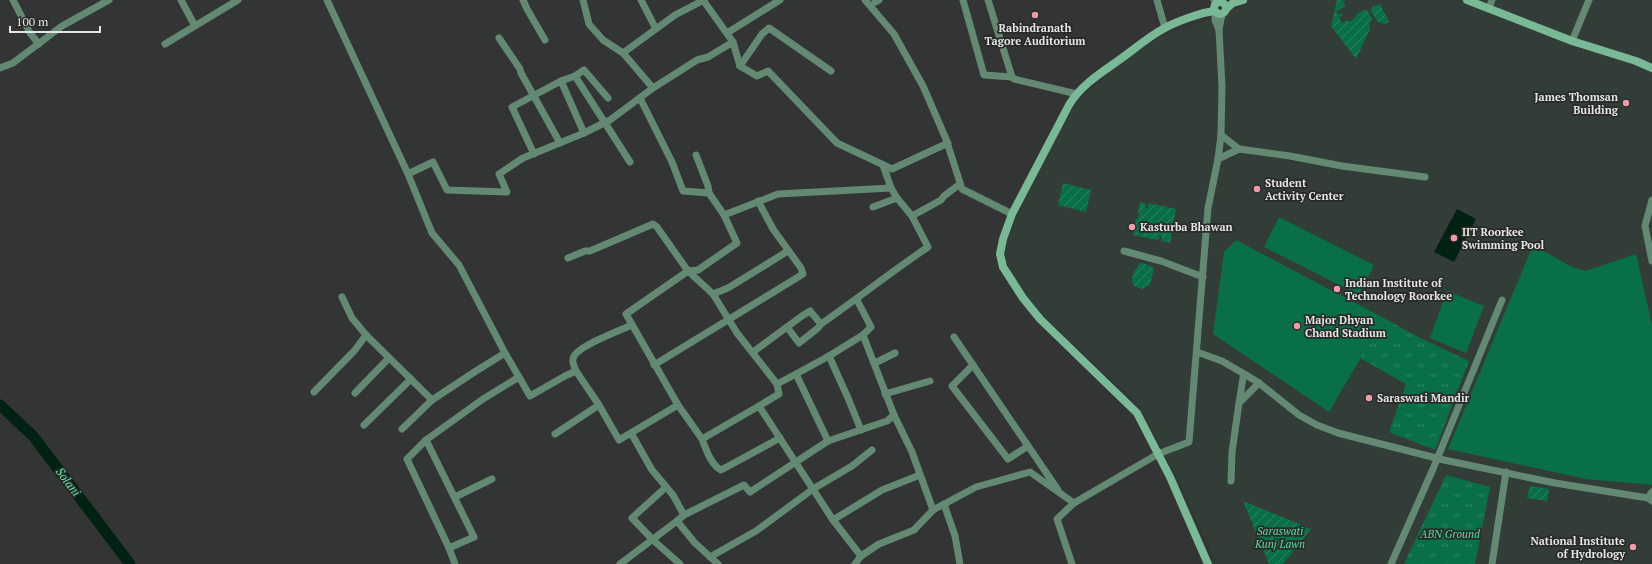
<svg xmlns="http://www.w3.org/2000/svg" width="1652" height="564" font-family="'PT Serif',serif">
	<defs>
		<pattern id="park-tufts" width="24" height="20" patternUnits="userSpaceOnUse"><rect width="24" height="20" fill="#096f47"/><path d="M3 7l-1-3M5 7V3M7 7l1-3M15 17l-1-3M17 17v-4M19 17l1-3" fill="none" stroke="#2d8461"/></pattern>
		<pattern id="garden-furrows" width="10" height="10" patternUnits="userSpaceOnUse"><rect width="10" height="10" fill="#096f47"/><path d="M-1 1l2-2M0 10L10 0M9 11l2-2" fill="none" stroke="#2d8461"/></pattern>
	</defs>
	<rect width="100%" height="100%" fill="#323533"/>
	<!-- built -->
	<path fill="#333d37" d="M1230,0H1652V564H1216L1181,486L1139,405L1040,313L1005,265L1004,246L1053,141L1076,102L1109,73L1156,38L1208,20L1238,7Z"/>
	<!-- grass -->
	<g fill="#096f47">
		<path d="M1279,217L1374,265L1359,295L1264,247Z"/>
		<path d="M1236,240L1384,318L1329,412L1213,334L1224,252Z"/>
		<path d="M1533,245L1572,267L1586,271L1636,254L1652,325V485L1586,479L1448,449Z"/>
		<path d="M1447,291L1484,306L1466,353L1430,338Z"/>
	</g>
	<!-- park -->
	<g fill="url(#park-tufts)">
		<path d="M1384,318L1418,337L1469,361L1435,450L1389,432L1406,384L1360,358Z"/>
		<path d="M1446,475L1490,487L1475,564H1404Z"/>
	</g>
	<!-- garden -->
	<g fill="url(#garden-furrows)">
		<path d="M1337,0H1343L1345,6L1336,12L1338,15L1341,13L1343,15L1339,18L1342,23L1347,20L1349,22L1357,16L1356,14L1365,10L1368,11L1372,19L1369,24L1370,29L1356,59L1331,26Z"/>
		<path d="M1380,4L1389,22L1385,24L1378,22L1371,11L1372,7Z"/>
		<path d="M1063,183L1091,190L1086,212L1058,205Z"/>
		<path d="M1140,202L1145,203L1146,209L1148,208V203L1176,209L1170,243L1161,241L1162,237L1160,235L1158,240L1133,235L1136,219H1138L1139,213L1138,212Z"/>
		<path d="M1140,263H1143L1154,268L1150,285L1142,289L1134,286C1129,277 1135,270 1140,263Z"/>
		<path d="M1530,486L1549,489L1547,501L1527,498Z"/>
		<path d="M1243,501L1311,529L1283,564H1269Z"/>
	</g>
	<!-- water -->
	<path fill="#012112" d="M1457,209L1476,219L1454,262L1434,252Z"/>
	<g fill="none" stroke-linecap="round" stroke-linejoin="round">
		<!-- river -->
		<path stroke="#012112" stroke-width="11" d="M0,405L33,436L130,564"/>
		<!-- street -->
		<g stroke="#638973" stroke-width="7">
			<path d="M13,0L30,33L39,44"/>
			<path d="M181,0L195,26"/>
			<path d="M327,0L408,174"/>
			<path d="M523,0L527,9L545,40"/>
			<path d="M583,0L589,24L603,40L623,53L653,88L697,60L708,57L733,42"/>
			<path d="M641,0L656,29"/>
			<path d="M703,0L733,42L740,66L757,76L768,71L837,143L892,169L948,143"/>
			<path d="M865,0L894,34L923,86L946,139L962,189L1012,214"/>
			<path d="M963,0L984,75L1012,77L1014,79L1077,94"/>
			<path d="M988,0L1012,77"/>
			<path d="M1157,0L1165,28"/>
			<path d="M1214,0L1216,3"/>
			<path d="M1220,0L1221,1"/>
			<path d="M875,2L879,0"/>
			<path d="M1489,8L1492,0"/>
			<path d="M1219,30L1222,14"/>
			<path d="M727,33L780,0"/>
			<path d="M499,38L520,69L521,73L560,143"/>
			<path d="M1572,41L1589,0"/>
			<path d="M165,44L238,0"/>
			<path d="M623,53L675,15L704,0"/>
			<path d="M740,66L762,34L769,28L831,71"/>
			<path d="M0,68L13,63L62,26L109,0"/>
			<path d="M575,76L630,162"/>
			<path d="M561,81L584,133"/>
			<path d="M1221,135L1239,149L1290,156L1342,166L1425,177"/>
			<path d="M534,154L512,107L561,81L575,76L584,70L608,98"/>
			<path d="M696,155L708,186L709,193"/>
			<path d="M1218,159L1239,149"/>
			<path d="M1652,200L1645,226L1652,261"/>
			<path d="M873,207L897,198"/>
			<path d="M724,215L778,194L891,188"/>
			<path d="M912,216L941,200L944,196L960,184"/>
			<path d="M1124,251L1161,261L1203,277"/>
			<path d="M568,258L585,251H590L653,224L657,227L688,271L698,270L737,243L724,215L709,193L683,191L672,162L640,98"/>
			<path d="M713,294L728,288L788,251"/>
			<path d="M342,297L352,318L366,335L432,400"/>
			<path d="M857,300L871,327L863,335"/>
			<path d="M787,327L799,343L818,328L821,324C857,299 891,272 928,247L912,216L897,198L891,188L883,165"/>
			<path d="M954,337L1058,490"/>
			<path d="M753,352L802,316L810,311L821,324"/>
			<path d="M1197,352L1222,361L1246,375"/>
			<path d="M829,356L848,398L861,430"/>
			<path d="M875,363L895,353"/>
			<path d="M654,365L803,274L801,268L773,229L758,201"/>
			<path d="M973,365L952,386L1008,459L1028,446"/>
			<path d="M576,371C575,368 572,363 573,359C574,347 621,330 632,325"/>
			<path d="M796,374L829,356L863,335L894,415"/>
			<path d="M777,384L796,374L828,441"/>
			<path d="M314,392L355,350L366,335"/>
			<path d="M355,393L389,358"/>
			<path d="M885,394L930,381"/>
			<path d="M1239,403L1243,378L1246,375L1259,383L1299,415L1317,425L1338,433L1444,460L1555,483L1648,498"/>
			<path d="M599,405L576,371L565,376L530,396L505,353L459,265L432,233L408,174L433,162L447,190L507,192L499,174L523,158L584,133L610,120L653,88"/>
			<path d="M678,405L626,314L688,271L713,294L737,333L777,384L779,394L759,406"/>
			<path d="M364,425L411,379"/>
			<path d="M402,429L432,400L476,371L505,353"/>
			<path d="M631,433L652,470L673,495L684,515L677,521L695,543L718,564"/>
			<path d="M555,434L599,405L619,440L678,405L702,439L759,406L833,520L861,556"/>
			<path d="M702,439C706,449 711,465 721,470L780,438"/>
			<path d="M426,440L407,459L449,548"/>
			<path d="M1231,481L1232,452L1239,403L1259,383"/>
			<path d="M666,487L632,518L653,540L680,564"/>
			<path d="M1652,492L1648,498L1652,501"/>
			<path d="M455,497L492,479"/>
			<path d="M944,504L955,536L960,564"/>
			<path d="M684,515L744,485L750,492L828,441L887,421L894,415L912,452L933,510"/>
			<path d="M833,520L882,490L920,475"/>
			<path d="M710,557L756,531L813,489L852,466L872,450"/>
			<path d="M455,564L449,548L474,537L426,440L483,399L519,377"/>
			<path d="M620,564L677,521"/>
			<path d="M855,564L861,556L879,544L914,530L933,510L976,487L1030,472L1074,503L1158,454L1189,442L1208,208L1218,159L1221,135L1222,86L1219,30L1215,20V11"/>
			<path d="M1072,564L1057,519L1074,503"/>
			<path d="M1391,564L1433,469L1502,300"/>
			<path d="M1492,564L1506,472"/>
		</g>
		<!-- secondary -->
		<g stroke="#7ab996" stroke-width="8">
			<path d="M1467,0L1572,41L1636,61L1652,68"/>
			<circle cx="1220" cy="8" r="6"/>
			<path d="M1227,8L1233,3L1243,0"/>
			<path d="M1208,564L1170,477L1137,413L1040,319L1023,298L1003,267L1000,254L1003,239L1012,214L1069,105C1082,83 1106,70 1126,55C1138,46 1150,36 1163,29C1175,22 1202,12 1215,11"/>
		</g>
	</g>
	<!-- markers -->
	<g fill="#f39aa9" stroke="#282b29" stroke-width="1.5">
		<circle cx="1035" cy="15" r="4"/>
		<circle cx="1626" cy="103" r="4"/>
		<circle cx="1257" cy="189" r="4"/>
		<circle cx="1132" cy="227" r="4"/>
		<circle cx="1454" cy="238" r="4"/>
		<circle cx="1337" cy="289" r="4"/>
		<circle cx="1297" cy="326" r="4"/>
		<circle cx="1369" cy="398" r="4"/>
		<circle cx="1633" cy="547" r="4"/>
	</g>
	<g text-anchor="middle" stroke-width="3.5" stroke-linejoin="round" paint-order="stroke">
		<!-- poi labels -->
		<g font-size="11" font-weight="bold" fill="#e4e6e5" stroke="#282b29" text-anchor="start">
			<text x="1035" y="32" text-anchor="middle">Rabindranath<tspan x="1035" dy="13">Tagore Auditorium</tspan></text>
			<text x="1618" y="101" text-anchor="end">James Thomsan<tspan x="1618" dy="13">Building</tspan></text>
			<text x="1265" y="187">Student<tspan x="1265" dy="13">Activity Center</tspan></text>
			<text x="1140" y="231">Kasturba Bhawan</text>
			<text x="1462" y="236">IIT Roorkee<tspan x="1462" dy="13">Swimming Pool</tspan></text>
			<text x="1345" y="287">Indian Institute of<tspan x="1345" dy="13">Technology Roorkee</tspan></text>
			<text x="1305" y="324">Major Dhyan<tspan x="1305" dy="13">Chand Stadium</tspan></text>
			<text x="1377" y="402">Saraswati Mandir</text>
			<text x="1625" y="545" text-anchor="end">National Institute<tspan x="1625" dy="13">of Hydrology</tspan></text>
		</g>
		<!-- park labels -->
		<g font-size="11" font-style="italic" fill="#58e09f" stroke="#282b29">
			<text x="1280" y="535">Saraswati<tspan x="1280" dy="13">Kunj Lawn</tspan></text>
			<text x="1450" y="538">ABN Ground</text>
		</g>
		<!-- water labels -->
		<g font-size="12" font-style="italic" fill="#5ee5a4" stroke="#282b29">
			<text transform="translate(68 482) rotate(53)" y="4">Solani</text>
		</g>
	</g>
	<!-- scale -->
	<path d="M10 26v6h90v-6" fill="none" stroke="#e4e6e5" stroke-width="2"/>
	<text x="16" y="26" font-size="12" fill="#e4e6e5" stroke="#282b29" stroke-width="3" paint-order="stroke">100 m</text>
</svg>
